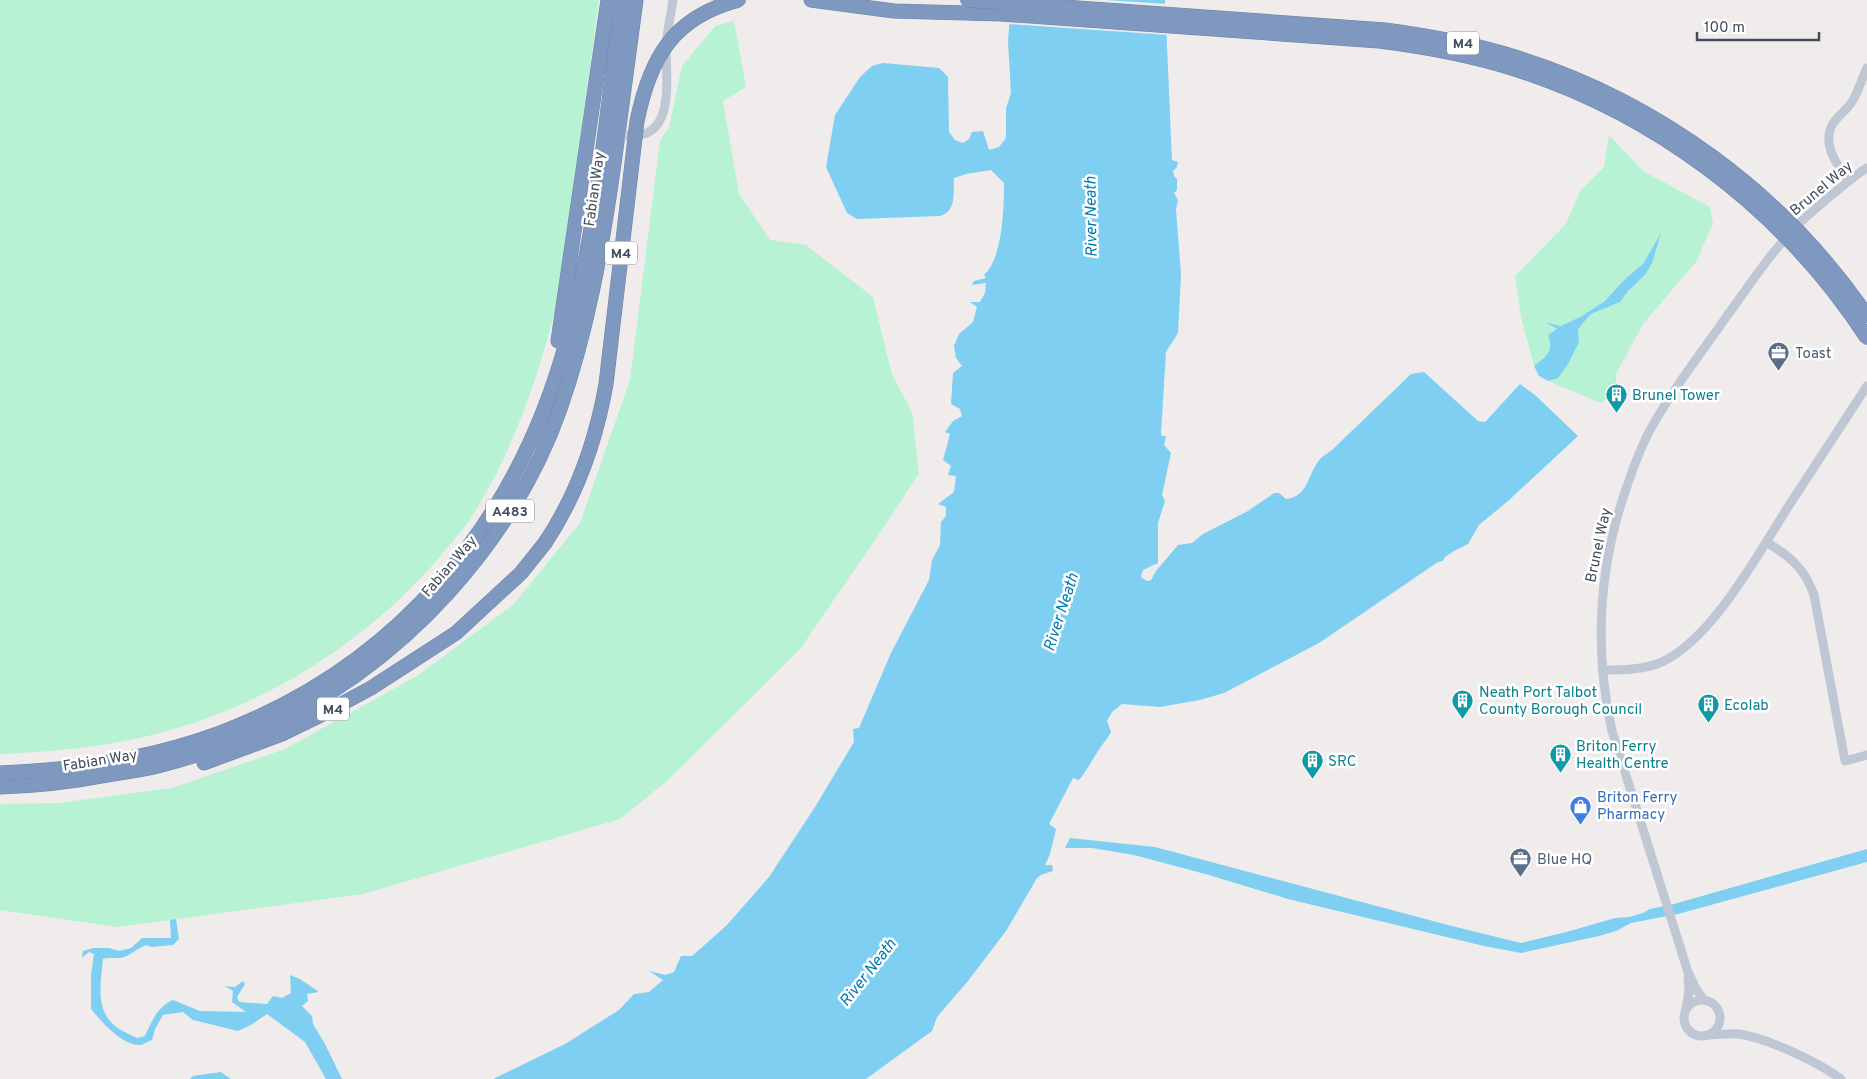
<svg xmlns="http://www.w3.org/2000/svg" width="1867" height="1079" font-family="Overpass,sans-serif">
	<rect width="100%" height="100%" fill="#f0ecec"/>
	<!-- green -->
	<g fill="#b6f2d3">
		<path d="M0,0H599L558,299C539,376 513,453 469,521C461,532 451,543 442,554C369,641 266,706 156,734C105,747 52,752 0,754Z"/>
		<path d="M734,21L746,87L723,101L739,194L770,240L806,245L873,297L892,375L912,412L919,473L884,527L800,649L668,780L620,819L363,894L118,927L0,910V804L58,803L172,788L285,749L417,676L513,605L580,523L630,380L660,141L669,127L682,66L715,26Z"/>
		<path d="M1609,135L1643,171L1710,207L1713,223L1696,262L1643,324L1616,374V391L1601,403L1548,381L1558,378L1579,342L1578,330L1582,324L1591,314L1620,302L1628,291L1645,275L1660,236L1643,264L1624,280L1605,301L1582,316L1561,326L1549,324L1557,329L1548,354L1534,366L1521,317L1515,276L1566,224L1580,191L1604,167Z"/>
	</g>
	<!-- water -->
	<g fill="#7fcff3">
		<path d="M1011,0H1165L1172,160L1178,162L1177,167L1173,171L1174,176L1177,179V190L1174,193L1178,200L1176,209L1181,275L1178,333L1166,352L1161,433L1162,436H1166L1164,445L1171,453L1162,495L1165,501L1158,523V563L1143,570L1141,576L1142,578L1147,581L1151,580L1156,571L1178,545L1192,543L1203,534L1248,511L1274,493H1279L1286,499C1310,496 1307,473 1321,458C1324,455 1328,453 1331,451L1411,374L1424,372L1478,421L1485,422L1520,384L1535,395L1578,436L1508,501L1479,525L1468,544L1454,551L1445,557L1443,561L1438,562L1319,643L1224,693L1200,700L1160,707L1122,704L1112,712L1107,721L1111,732C1108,738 1104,742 1100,748C1093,758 1088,769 1080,779L1078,780L1073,778L1049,824L1056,829L1050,854L1045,865H1052L1053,871L1041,875L1037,878L1006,931L968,981L937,1017L932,1031L866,1079H493L565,1044L619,1010L634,994L649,992L663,980L649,971L665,975L674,972L681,956H692L726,926L769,877L815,807L854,742L853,729L859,728L891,653L929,580L932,560L940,545L941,522L946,516V507L938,504L954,492L956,476L948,475L951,466L943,460L950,434L945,432L953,421L962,416L960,409L951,404L953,373L962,366L956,358L954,346L959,334L973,322L977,307L970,302H980L985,293L986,283L972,285L974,281L986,278L984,275C1003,258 1004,207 1004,183L991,170L966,174L954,178C953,193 957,211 940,216L857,219L847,213L826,167L835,115L860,77L872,66L883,63L939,68L948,77L949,132L955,140L963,143L969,139L972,132L983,131L989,150L999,147L1006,138V108L1011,93L1008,42Z"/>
		<path d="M1661,233L1652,263L1645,275L1628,291L1620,302L1591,314L1582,324L1578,330L1579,342L1568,364L1558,378L1548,381L1539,376L1534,366C1545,357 1555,352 1548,335L1557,329L1547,323L1561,326L1582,316L1605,301L1624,280L1643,264Z"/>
		<path d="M1070,838L1155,847L1448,925L1521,943L1570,931L1615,918L1629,917L1643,913L1650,909L1674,904L1867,849V862L1678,914L1631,923L1616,931L1599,936L1521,953L1484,946L1288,899L1209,875L1134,855L1092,848H1065Z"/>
		<path d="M176,919L179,939L173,945L151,947L146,945C137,948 129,957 120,958C113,959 110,957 103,959C101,980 95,1008 113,1024C119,1030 129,1034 137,1038L145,1036C152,1021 157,1007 173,1000L200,1011L246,1012L232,1002L233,991L225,986L235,987L243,981L245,984L237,997L239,1002L267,1004L273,996L282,998L291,993L290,975L300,979L319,992L307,994L308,1001L302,1006L312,1016L313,1024L325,1044L342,1079H326L305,1042L267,1014L251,1025L238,1031L193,1020L183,1012L163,1015L155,1029L152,1040C149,1041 144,1044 141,1045C122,1046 102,1022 91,1009V976L94,954L89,952L82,958L83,951L93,948H109L119,951L131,948L142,938H171L170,920Z"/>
		<path d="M221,1072L231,1079H190L193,1076Z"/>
	</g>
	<!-- pier -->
	<path fill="#f0ecec" d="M1008,0H1106L1168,4L1169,35L1007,24Z"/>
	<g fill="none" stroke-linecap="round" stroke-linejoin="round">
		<defs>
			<g id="highway">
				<path d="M811,0L894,11L1002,14"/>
				<path d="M558,341L608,0"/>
				<path d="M204,763L282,734L321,715L371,688L456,633L521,573L545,543"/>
				<path d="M0,773C74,770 150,759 220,733C398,666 516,524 566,343C597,232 606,114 622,0"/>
				<path d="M0,787C36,786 72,782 108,775C125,772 142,770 158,766C271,737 370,679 448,593C496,540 536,477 560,409C588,329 602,248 614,164C621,109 629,55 636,0"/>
			</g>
		</defs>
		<!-- highway casing -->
		<use href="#highway" stroke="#6b83ac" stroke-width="15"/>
		<!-- minor -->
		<g stroke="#bec7d3" stroke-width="9">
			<path d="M618,134C677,147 666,84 666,46C667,31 671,15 673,0"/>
			<path d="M1849,181C1838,167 1823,146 1831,127C1835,117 1848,110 1853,100C1859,90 1862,78 1867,68"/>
			<path d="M1766,542C1790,556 1805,569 1814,595L1845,761L1867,755"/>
			<path d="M1602,670C1622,670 1643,670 1662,662C1713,638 1758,554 1788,507C1814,467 1841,426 1867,386"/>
			<path d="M1704,1000L1696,989L1688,972L1612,731C1594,649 1598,571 1625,492C1632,471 1639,451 1649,432C1672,390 1702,352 1729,313C1751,283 1771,252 1797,226C1806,216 1818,207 1828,198C1841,188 1853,176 1867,168"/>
			<circle cx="1702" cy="1018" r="18"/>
			<path d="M1686,1009L1689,991L1688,977"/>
			<path d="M1708,1035C1718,1035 1729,1033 1739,1034C1767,1038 1818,1062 1841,1079"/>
		</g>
		<!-- highway -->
		<use href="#highway" stroke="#7f98c0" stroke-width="14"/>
		<defs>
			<g id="highway-bridge">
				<path d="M967,0L1385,30C1430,36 1475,44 1518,58C1658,102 1785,195 1867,316"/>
				<path d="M1002,14L1379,41C1419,46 1459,53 1498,64C1648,107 1782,207 1867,338"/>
				<path d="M545,543C577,495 596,441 606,384L637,121C650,58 673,17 739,0"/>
			</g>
		</defs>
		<!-- highway-bridge casing -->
		<use href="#highway-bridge" stroke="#6b83ac" stroke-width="15" stroke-linecap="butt"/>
		<!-- highway-bridge -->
		<use href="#highway-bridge" stroke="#7f98c0" stroke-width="14"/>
	</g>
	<!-- icons -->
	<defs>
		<symbol id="office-pin" viewBox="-11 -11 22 30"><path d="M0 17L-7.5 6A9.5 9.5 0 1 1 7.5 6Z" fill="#5c6f8a" stroke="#fff"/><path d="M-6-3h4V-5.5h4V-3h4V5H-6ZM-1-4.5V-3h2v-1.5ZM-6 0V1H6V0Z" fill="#fff"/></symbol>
		<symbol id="building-pin" viewBox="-11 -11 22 30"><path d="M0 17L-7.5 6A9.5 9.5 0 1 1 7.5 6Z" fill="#0f9aa8" stroke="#fff"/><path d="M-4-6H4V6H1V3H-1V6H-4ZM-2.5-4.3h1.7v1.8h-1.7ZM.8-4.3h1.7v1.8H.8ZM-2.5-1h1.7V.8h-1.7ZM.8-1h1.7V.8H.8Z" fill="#fff"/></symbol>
		<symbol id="shop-pin" viewBox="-11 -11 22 30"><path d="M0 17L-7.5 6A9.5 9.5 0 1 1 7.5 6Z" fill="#3f7fe0" stroke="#fff"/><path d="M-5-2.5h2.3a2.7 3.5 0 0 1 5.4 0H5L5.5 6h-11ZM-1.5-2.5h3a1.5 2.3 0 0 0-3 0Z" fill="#fff"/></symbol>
	</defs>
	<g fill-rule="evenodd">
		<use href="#office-pin" x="1766" y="340" width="25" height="34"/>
		<use href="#building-pin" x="1604" y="382" width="25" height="34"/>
		<use href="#building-pin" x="1450" y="688" width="25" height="34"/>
		<use href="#building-pin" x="1696" y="692" width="25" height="34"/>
		<use href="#building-pin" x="1548" y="742" width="25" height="34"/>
		<use href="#building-pin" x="1300" y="748" width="25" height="34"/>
		<use href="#shop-pin" x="1568" y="794" width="25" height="34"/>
		<use href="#office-pin" x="1508" y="846" width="25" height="34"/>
	</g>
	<g text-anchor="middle" stroke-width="5" stroke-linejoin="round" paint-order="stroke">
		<!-- shield labels -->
		<g fill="#fff" stroke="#7b828c" stroke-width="1">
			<rect x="1447" y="31.5" width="32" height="23" rx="4"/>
			<rect x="605" y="241.5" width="32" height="23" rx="4"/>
			<rect x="486" y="499.5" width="48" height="23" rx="4"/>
			<rect x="317" y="697.5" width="32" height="23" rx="4"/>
		</g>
		<g font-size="14" font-weight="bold" fill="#434d5b">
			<text x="1463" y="48">M4</text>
			<text x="621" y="258">M4</text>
			<text x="510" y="516">A483</text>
			<text x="333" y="714">M4</text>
		</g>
		<!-- street labels -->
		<g font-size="15" fill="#434d5b" stroke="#fff">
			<text transform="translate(1821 188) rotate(-40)" y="5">Brunel Way</text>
			<text transform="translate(594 189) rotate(-82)" y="5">Fabian Way</text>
			<text transform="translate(1598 545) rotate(-78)" y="5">Brunel Way</text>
			<text transform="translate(449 566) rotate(-49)" y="5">Fabian Way</text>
			<text transform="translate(100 760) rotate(-9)" y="5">Fabian Way</text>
		</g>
		<!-- service labels -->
		<g font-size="15" fill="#4e5e75" stroke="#fff" text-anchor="start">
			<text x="1795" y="358">Toast</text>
			<text x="1537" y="864">Blue HQ</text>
		</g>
		<!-- culture labels -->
		<g font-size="15" fill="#0d838f" stroke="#fff" text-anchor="start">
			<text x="1632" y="400">Brunel Tower</text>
			<text x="1479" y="697">Neath Port Talbot<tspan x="1479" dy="17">County Borough Council</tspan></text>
			<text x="1724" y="710">Ecolab</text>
			<text x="1576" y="751">Briton Ferry<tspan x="1576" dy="17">Health Centre</tspan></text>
			<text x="1328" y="766">SRC</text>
		</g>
		<!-- shop labels -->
		<g font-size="15" fill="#366cbe" stroke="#fff" text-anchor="start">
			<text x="1597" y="802">Briton Ferry<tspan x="1597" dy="17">Pharmacy</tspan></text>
		</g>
		<!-- water labels -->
		<g font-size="16" font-style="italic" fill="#017ab1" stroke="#fff">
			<text transform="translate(1090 217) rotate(-91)" y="6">River Neath</text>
			<text transform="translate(1060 612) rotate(-72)" y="6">River Neath</text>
			<text transform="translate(867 972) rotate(-52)" y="6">River Neath</text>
		</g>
	</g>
	<!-- scale -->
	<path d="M1697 32v8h122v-8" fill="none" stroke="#434d5b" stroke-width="2.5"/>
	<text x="1704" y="32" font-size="15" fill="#434d5b" stroke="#ffffff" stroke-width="4" paint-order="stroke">100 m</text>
</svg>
